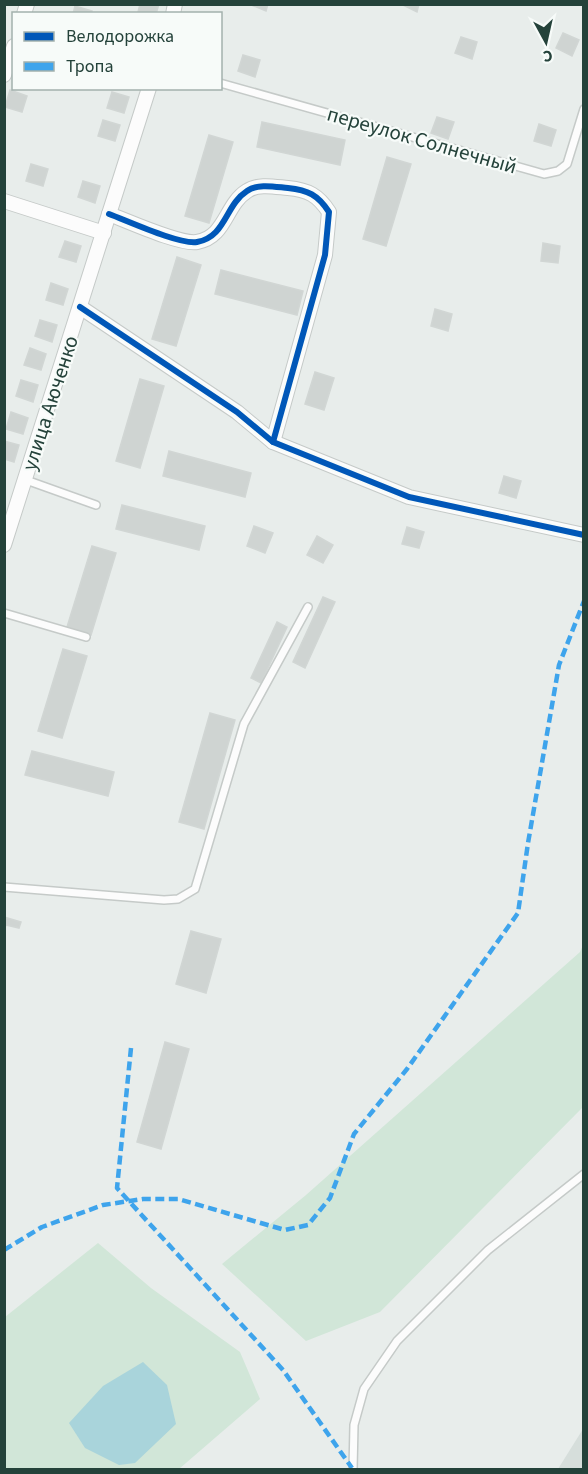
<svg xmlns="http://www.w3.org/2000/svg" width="588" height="1474" font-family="'Source Sans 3',sans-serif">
	<rect width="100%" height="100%" fill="#e8edeb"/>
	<!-- built -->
	<path fill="#d6dedb" d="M583,1429V1469H558Z"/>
	<!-- green -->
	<g fill="#d1e6d8">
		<path d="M583,945V1107L380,1312L306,1341L222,1264L306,1195L580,952Z"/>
		<path d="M98,1243L151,1288L240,1352L260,1399L179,1469L5,1470V1317Z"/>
	</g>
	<!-- water -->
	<path fill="#a9d4db" d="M143,1362L167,1385L176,1424L135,1463L119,1465L85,1448L69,1423L103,1386Z"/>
	<!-- building -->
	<g fill="#cfd4d2" stroke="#d1d6d4" stroke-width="1.5">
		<path d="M140,4H159L156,14L138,12Z"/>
		<path d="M249,4H268L266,11Z"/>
		<path d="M401,4H419L417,12Z"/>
		<path d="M75,6L92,11L91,14H73Z"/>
		<path d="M563,33L579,40L572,56L556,48Z"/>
		<path d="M461,37L477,42L472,59L455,53Z"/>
		<path d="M243,55L260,60L255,77L238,71Z"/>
		<path d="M10,90L27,96L22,112L5,107Z"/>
		<path d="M112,92L129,97L124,113L107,108Z"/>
		<path d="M437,117L454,122L448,139L431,133Z"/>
		<path d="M103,120L120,125L115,141L98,136Z"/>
		<path d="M262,122L345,140L340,165L257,147Z"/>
		<path d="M539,124L556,130L551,146L534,141Z"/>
		<path d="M209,135L233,142L209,223L185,216Z"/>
		<path d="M387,157L411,164L386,246L363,239Z"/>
		<path d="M31,164L48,169L43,186L26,181Z"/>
		<path d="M83,181L100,186L95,203L78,197Z"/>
		<path d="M65,241L81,246L76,262L59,257Z"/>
		<path d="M543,243L560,246L558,263L541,261Z"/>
		<path d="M177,257L201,265L176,346L152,339Z"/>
		<path d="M221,270L303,291L297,315L215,294Z"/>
		<path d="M51,283L68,289L63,305L46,300Z"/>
		<path d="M435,309L452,314L448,331L431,326Z"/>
		<path d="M40,320L57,325L52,342L35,336Z"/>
		<path d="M30,348L46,354L41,370L24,365Z"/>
		<path d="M315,372L334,378L324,410L305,404Z"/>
		<path d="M140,379L164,386L140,468L116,461Z"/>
		<path d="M21,380L38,385L33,402L16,396Z"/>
		<path d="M11,412L28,418L23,434L6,429Z"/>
		<path d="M4,441L19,445L14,462L4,459Z"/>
		<path d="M169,451L251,473L245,497L163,476Z"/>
		<path d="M504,476L521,481L516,498L499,493Z"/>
		<path d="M122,505L205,526L199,550L116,529Z"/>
		<path d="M254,526L273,533L265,553L247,546Z"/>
		<path d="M407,527L424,532L419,548L402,544Z"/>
		<path d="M317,536L333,545L323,563L307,555Z"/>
		<path d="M92,546L116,553L91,635L67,627Z"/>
		<path d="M323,597L335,602L305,668L293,662Z"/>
		<path d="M277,622L287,627L261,683L251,678Z"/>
		<path d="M63,649L87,656L62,738L38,731Z"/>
		<path d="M210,713L235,720L204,829L179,822Z"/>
		<path d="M32,751L114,772L108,796L25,775Z"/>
		<path d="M4,917L21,922L19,928L6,925L4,930Z"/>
		<path d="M191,931L221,939L206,993L176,984Z"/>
		<path d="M165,1042L189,1049L161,1149L137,1142Z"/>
	</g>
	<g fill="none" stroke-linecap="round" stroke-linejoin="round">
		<defs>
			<g id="service">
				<path d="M220,83L544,174L558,171L567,164L584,109"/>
				<path d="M26,480L96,505"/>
				<path d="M4,613L86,637"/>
				<path d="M4,887L164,900L178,899L195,889L244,724L308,607"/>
				<path d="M353,1470L354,1425L364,1389L397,1341L488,1250L584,1174"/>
			</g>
			<g id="minor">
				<path d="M24,14L27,4"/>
				<path d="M173,14L175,4"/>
				<path d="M4,75L14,46"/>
				<path d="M4,201L104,233"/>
				<path d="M109,214C128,221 180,245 197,242C226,237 225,205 247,191C258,183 276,187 288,188C308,190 318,195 329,212L325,255L273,442"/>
				<path d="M80,307L237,412L273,442L409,497L584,535"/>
				<path d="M4,545L149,88"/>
			</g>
		</defs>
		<!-- service casing -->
		<use href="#service" stroke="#c5cac8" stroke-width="10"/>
		<!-- minor casing -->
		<use href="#minor" stroke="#c5cac8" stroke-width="16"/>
		<!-- service -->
		<use href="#service" stroke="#fcfcfc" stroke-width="7"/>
		<!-- minor -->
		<use href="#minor" stroke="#fcfcfc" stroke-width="14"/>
		<!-- quiet -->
		<g stroke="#3ea4ec" stroke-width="4.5" stroke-dasharray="9 4.5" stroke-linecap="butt">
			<path d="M131,1048L117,1188L283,1370L352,1468"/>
			<path d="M4,1250L42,1227L103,1205L143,1199H178L285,1230L308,1225L330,1198L354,1134L407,1069L518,913L528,843L559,665L584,601"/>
		</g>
		<defs>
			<g id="cycleway">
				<path d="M109,214C128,221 180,245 197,242C226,237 225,205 247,191C258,183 276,187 288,188C308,190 318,195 329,212L325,255L273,442"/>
				<path d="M80,307L237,412L273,442L409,497L584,535"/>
			</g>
		</defs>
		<!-- cycleway casing -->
		<use href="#cycleway" stroke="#f7fbf9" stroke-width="10"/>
		<!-- cycleway -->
		<use href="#cycleway" stroke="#0057b8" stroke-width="6"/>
	</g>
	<g text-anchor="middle" stroke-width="4.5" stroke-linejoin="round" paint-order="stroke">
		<!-- street labels -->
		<g font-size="21" fill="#24423a" stroke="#f7fbf9">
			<text transform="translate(422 140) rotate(16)" y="7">переулок Солнечный</text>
			<text transform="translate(50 403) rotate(-72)" y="7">улица Аюченко</text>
		</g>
	</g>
	<!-- border -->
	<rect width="588" height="1474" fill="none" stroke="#24423a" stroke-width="12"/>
	<!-- legend -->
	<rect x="12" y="12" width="210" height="78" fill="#f7fbf9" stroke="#a3b1ad" stroke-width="1.5"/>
	<rect x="24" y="32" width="30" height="9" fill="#0057b8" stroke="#a3b1ad" stroke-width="1.5"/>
	<text x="66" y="42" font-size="18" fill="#24423a">Велодорожка</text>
	<rect x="24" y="62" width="30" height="9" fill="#3ea4ec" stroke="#a3b1ad" stroke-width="1.5"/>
	<text x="66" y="72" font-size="18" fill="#24423a">Тропа</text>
	<!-- north arrow -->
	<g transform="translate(546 42) rotate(172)" stroke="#f7fbf9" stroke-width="4.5" paint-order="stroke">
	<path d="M0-4.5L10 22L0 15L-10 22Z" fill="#24423a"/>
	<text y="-9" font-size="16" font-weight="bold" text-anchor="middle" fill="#24423a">С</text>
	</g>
</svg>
